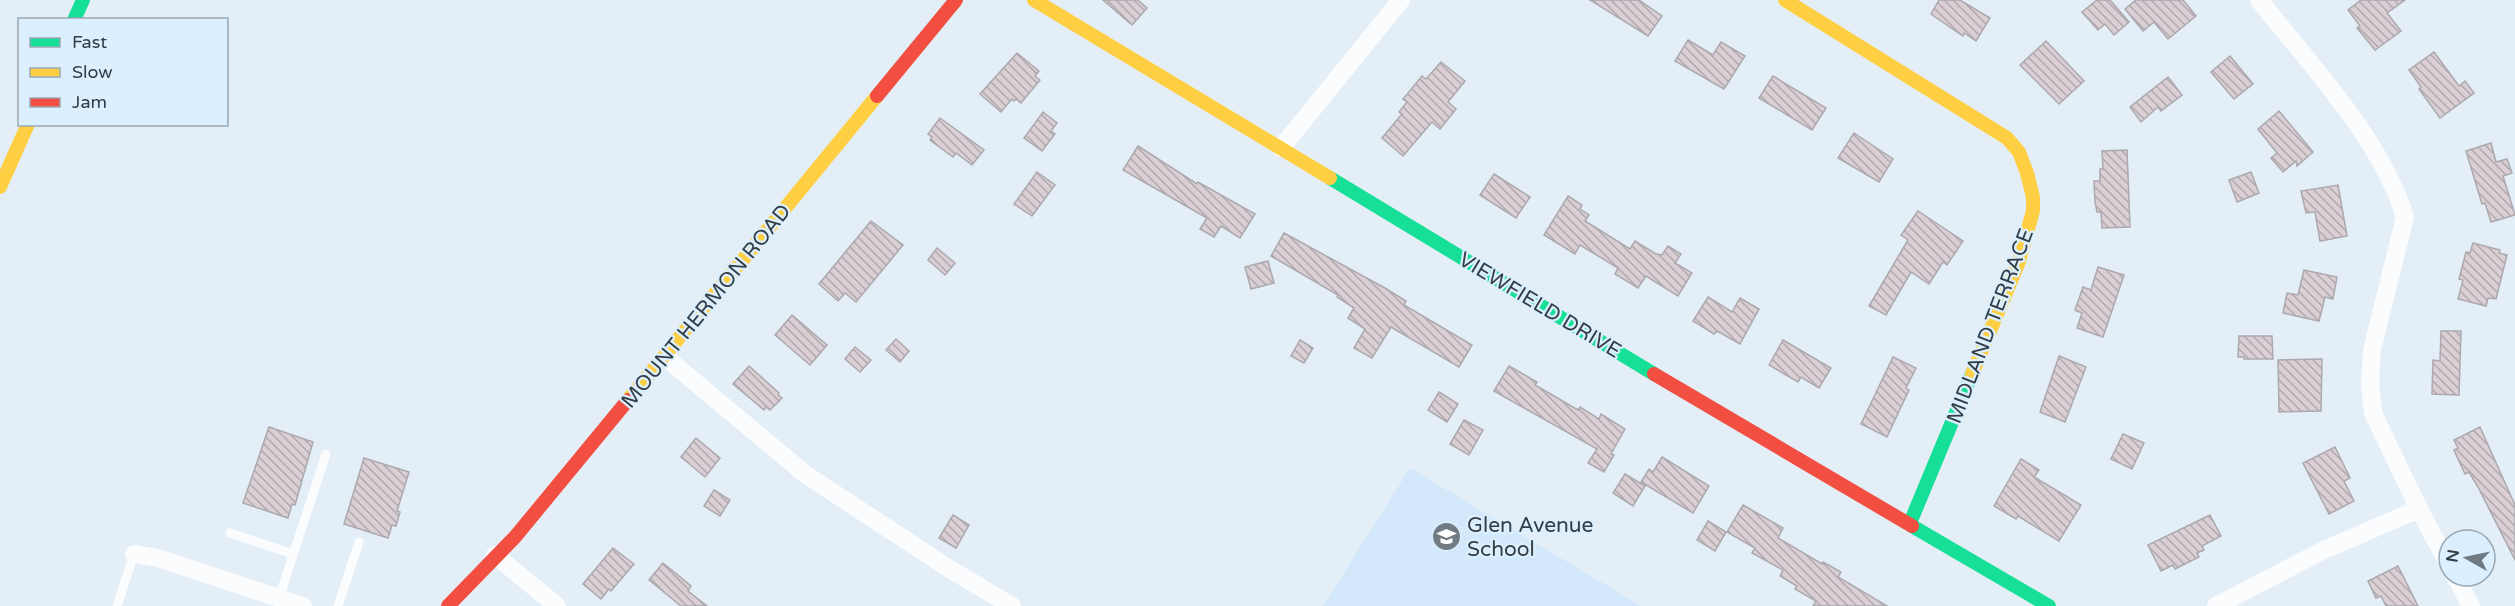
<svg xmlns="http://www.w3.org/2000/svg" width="2515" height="606" font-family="'Varela Round',sans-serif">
	<defs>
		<pattern id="building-back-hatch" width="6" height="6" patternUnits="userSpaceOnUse" patternTransform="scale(1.5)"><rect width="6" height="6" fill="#dacfd4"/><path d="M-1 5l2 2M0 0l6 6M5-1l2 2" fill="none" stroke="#b1a9ae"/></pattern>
	</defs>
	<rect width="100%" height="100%" fill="#e4eef7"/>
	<!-- built -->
	<path fill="#d3e8fa" d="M1410,468L1641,606H1323Z"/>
	<!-- building -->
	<g fill="url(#building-back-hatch)" stroke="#aba9ae" stroke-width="1.5">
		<path d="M1103,0H1138L1147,8L1132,25Z"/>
		<path d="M1590,0H1639L1662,16L1648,36Z"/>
		<path d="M1939,0H1960L1990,18L1976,41L1964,33L1963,36L1931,14Z"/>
		<path d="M2097,0H2110L2129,22L2114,35L2105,24L2098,30L2082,12Z"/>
		<path d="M2136,0H2183L2196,16L2168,39L2154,22L2143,31L2125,9Z"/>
		<path d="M2361,0H2405L2387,13L2401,31L2375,50L2357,28L2360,26L2348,10Z"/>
		<path d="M1688,40L1713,55L1721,42L1745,56L1724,89L1675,61Z"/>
		<path d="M2046,41L2084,81L2059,104L2020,65Z"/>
		<path d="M2434,52L2459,86L2465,81L2474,93L2440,118L2419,89L2421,87L2409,70Z"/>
		<path d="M1017,53L1039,71L1035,76L1040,80L1021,103L1016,99L1014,101L1012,99L1001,112L980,94Z"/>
		<path d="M2230,56L2253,84L2234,99L2211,72Z"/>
		<path d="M1441,62L1465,81L1448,102L1456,109L1440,129L1432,122L1403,156L1382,138L1402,114L1399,112L1407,102L1403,99L1422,76L1426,79Z"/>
		<path d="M1773,76L1826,108L1812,130L1759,98Z"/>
		<path d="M2168,77L2182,95L2161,111L2158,107L2141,122L2130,107Z"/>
		<path d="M2279,111L2313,152L2297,166L2296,161L2283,172L2271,158L2277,153L2258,129Z"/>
		<path d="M1043,112L1057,123L1051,131L1055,134L1042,151L1024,138Z"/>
		<path d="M940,118L984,150L972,165L956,153L953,157L930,140L932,137L928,134Z"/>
		<path d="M1854,133L1893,159L1879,182L1838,158Z"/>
		<path d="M2491,143L2496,162L2507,159L2512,173L2503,176L2515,215L2491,222L2485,203L2482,204L2466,151Z"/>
		<path d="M1138,146L1197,184L1198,182L1255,214L1240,238L1221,226L1214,237L1200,229L1207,218L1123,170Z"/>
		<path d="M2127,150L2130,227L2102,228L2101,212H2097L2095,202L2094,181H2100V169H2103L2102,151Z"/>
		<path d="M1037,172L1055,185L1032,216L1014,204Z"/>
		<path d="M2251,172L2259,193L2237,202L2229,180Z"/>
		<path d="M1494,174L1530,197L1516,218L1480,195Z"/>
		<path d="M2338,185L2347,236L2320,241L2315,212L2306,213L2301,191Z"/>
		<path d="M1568,196L1582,205L1580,209L1589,215L1585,221L1630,249L1635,241L1656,254L1662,255L1668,246L1681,254L1675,263L1692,273L1678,296L1646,276L1638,288L1615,274L1618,268L1580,245L1575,254L1544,235Z"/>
		<path d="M1918,211L1963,241L1947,265L1943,262L1929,284L1911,272L1886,315L1869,306L1908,240L1901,235Z"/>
		<path d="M871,221L903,245L856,302L845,293L838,301L819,284Z"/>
		<path d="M1284,233L1385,288L1406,301L1404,305L1472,345L1459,367L1391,327L1372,358L1354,348L1365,329L1348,318L1354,308L1337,297L1338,295L1271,256Z"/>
		<path d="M2473,243L2500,250L2499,253L2507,255L2496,299L2488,298L2486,306L2458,299L2463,280L2459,279L2466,252L2470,253Z"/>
		<path d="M937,248L955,263L945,275L928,260Z"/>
		<path d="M1268,261L1274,283L1251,289L1245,267Z"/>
		<path d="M2098,267L2124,275L2103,337L2077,328L2082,313L2075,310L2083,287L2091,290Z"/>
		<path d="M2304,270L2337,277L2333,299L2325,297L2319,321L2283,313L2287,293L2298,295Z"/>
		<path d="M1708,297L1732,312L1740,298L1759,309L1740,344L1717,331L1714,334L1693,321Z"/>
		<path d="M792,315L827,345L810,365L775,335Z"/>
		<path d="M2441,331H2461L2459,395L2432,394L2433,360L2440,361Z"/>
		<path d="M2239,336H2272L2273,359H2244V357H2238Z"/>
		<path d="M896,339L909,351L900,362L886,350Z"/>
		<path d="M1300,340L1313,348L1304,363L1291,356Z"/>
		<path d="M1783,340L1831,368L1819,388L1801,377L1798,382L1769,365Z"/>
		<path d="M855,347L871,360L860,372L845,359Z"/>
		<path d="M2059,356L2086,367L2065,422L2040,412Z"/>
		<path d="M1893,357L1916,368L1906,388L1909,390L1887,437L1861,424Z"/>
		<path d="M2322,359L2321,411L2279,412L2278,360Z"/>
		<path d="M749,366L779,393L778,395L782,398L770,410L766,407L764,410L733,384Z"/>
		<path d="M1509,366L1537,382L1535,385L1578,410L1580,407L1599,419L1601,414L1625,429L1611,454L1614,455L1604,472L1588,463L1597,449L1494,391Z"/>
		<path d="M1439,392L1458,404L1447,422L1428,410Z"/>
		<path d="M1464,420L1483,430L1469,455L1450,444Z"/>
		<path d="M269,427L313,442L295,505L292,504L288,518L243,503Z"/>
		<path d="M2480,427L2515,505V560L2478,487L2469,472L2465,474L2454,450L2458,448L2454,440Z"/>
		<path d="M2123,434L2144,443L2132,469L2111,459Z"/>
		<path d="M696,438L720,458L705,477L681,457Z"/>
		<path d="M2335,447L2350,478L2344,481L2354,501L2329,514L2303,463Z"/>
		<path d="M1662,457L1709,486L1693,513L1641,482L1649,469L1653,472Z"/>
		<path d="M364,458L409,472L397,511L400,512L396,526L392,525L388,538L344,524Z"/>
		<path d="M2021,459L2039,470L2034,477L2081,505L2059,541L2018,516L2016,519L1994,506Z"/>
		<path d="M1625,474L1645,486L1633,506L1613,493Z"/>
		<path d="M714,490L730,500L720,516L704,506Z"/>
		<path d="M1743,505L1783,528L1778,538L1822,564L1823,562L1841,572L1838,577L1887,606H1813L1816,601L1795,589L1797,586L1780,576L1783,570L1752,553L1755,548L1727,532Z"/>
		<path d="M953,515L969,525L956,548L939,538Z"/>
		<path d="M2210,515L2221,536L2202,546L2204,550L2197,553L2199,557L2175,569L2173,565L2161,571L2148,545Z"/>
		<path d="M1708,521L1726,532L1715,551L1697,540Z"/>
		<path d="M613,548L634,564L611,591L609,589L601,599L583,584Z"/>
		<path d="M663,563L691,586L688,591L707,606H681L649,580Z"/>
		<path d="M2398,566L2418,606H2386L2381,596L2376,598L2368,581Z"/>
	</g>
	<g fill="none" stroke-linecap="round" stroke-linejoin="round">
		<!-- lane -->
		<g stroke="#fbfcfe" stroke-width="9">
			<path d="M230,533L293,554"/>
			<path d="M279,598L326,454"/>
			<path d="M117,606L134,554"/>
			<path d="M338,606L359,542"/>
		</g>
		<!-- street -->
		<g stroke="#fbfcfe" stroke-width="18">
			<path d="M2259,0C2309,63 2382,140 2405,217L2372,350L2370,384L2373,413L2419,509L2449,565"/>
			<path d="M1281,148L1401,0"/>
			<path d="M665,357L805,474L948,568L1012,606"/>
			<path d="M134,554L158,558L303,606"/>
			<path d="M495,555L557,606"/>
			<path d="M2455,576L2471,606"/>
			<path d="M2216,606L2324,550L2419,509"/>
		</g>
		<!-- fast -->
		<g stroke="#16e098" stroke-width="14">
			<path d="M74,20L83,0"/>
			<path d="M1330,178L1654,374"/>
			<path d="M1910,523L1972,374"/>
			<path d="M1912,526L2049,606"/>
		</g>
		<!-- slow -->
		<g stroke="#ffcf43" stroke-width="14">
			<path d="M1034,0L1330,178"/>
			<path d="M1785,0L2007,138L2019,152L2027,173L2033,197V211L2018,264L1972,374"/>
			<path d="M0,187L28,124"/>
			<path d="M628,400L877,96"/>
		</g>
		<!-- jam -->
		<g stroke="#f24e42" stroke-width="14">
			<path d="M877,96L956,0"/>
			<path d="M1654,374L1912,526"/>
			<path d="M448,606L515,537L628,400"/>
		</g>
	</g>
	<!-- icons -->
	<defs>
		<symbol id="school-disc" viewBox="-11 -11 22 22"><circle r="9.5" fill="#717b83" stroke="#dcefff"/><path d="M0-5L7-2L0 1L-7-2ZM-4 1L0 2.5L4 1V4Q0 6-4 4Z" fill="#fff"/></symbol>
	</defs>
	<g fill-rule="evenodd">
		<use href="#school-disc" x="1430" y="520" width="33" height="33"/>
	</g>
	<g text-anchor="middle" stroke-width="4.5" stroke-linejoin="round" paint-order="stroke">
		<!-- street labels -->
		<g font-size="21" fill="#333d44" stroke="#dcefff">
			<text transform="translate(1540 305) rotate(31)" y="7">VIEWFIELD DRIVE</text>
			<text transform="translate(706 306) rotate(-51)" y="7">MOUNT HERMON ROAD</text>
			<text transform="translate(1990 326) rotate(-69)" y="7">MIDLAND TERRACE</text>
		</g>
		<!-- poi labels -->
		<g font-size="21" fill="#333d44" stroke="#dcefff" text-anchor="start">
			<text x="1467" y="532">Glen Avenue<tspan x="1467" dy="24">School</tspan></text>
		</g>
	</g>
	<!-- legend -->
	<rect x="18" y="18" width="210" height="108" fill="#dcefff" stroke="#98a8b4" stroke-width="1.5"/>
	<rect x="30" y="38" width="30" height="9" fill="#16e098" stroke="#98a8b4" stroke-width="1.5"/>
	<text x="72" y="48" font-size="18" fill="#333d44">Fast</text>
	<rect x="30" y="68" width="30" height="9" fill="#ffcf43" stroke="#98a8b4" stroke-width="1.5"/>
	<text x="72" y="78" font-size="18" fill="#333d44">Slow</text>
	<rect x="30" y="98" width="30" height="9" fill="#f24e42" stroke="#98a8b4" stroke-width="1.5"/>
	<text x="72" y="108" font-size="18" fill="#333d44">Jam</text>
	<!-- north arrow -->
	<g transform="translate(2467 558) rotate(279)"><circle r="28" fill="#dcefff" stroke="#98a8b4" stroke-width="1.5"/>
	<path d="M0-4.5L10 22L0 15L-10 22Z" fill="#717b83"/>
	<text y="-9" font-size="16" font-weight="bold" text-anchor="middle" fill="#333d44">N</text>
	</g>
</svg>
